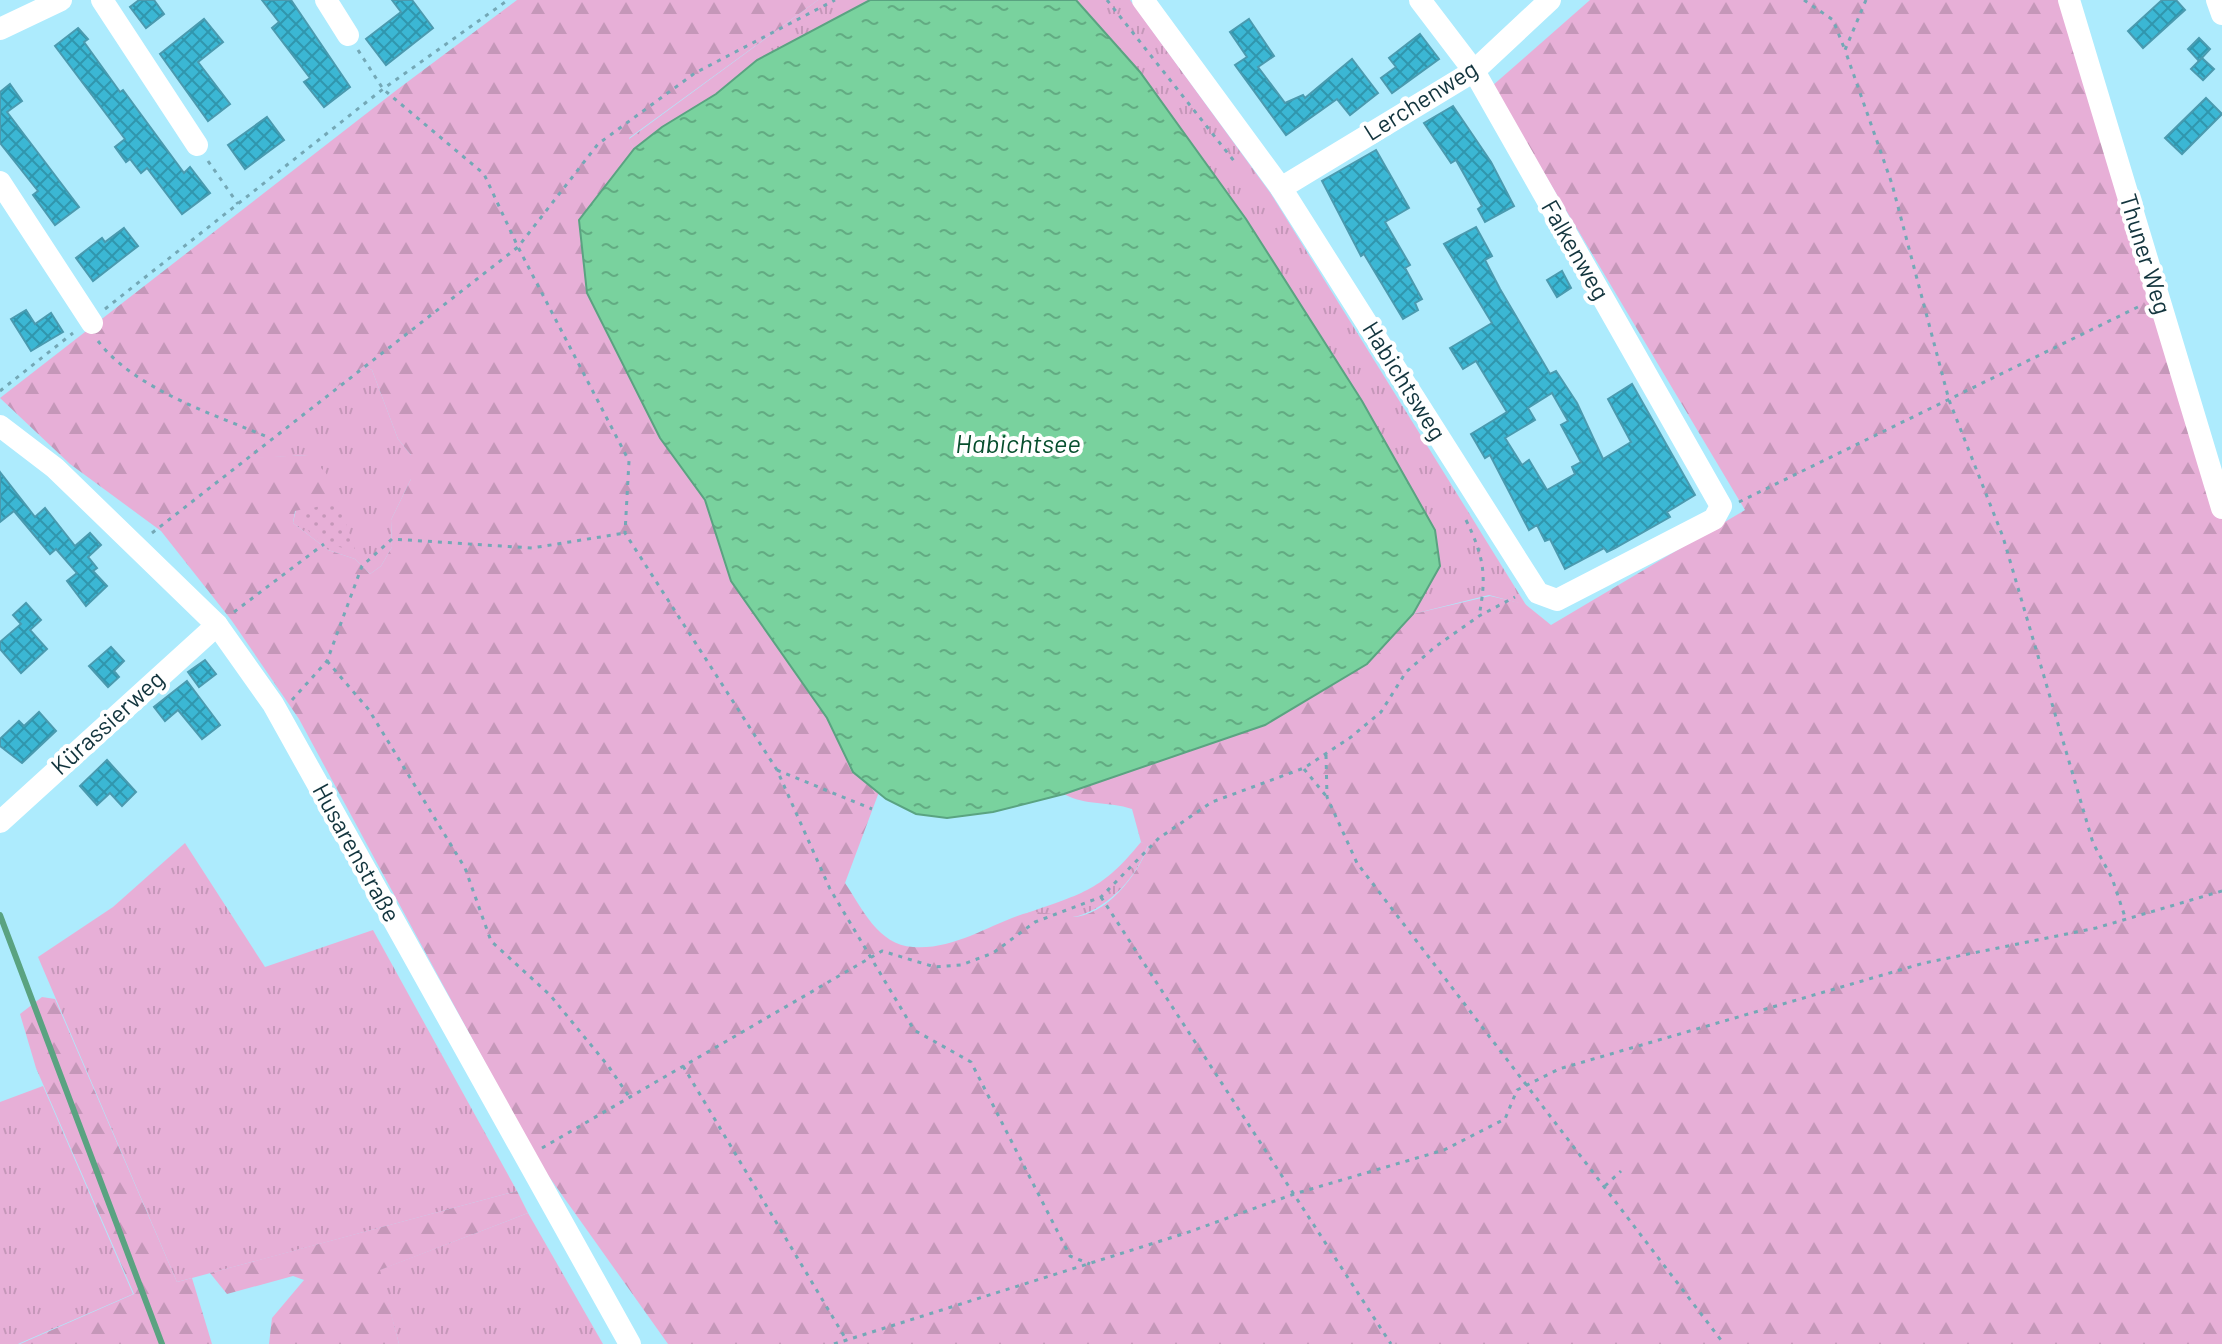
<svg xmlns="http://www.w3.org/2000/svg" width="2222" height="1344" font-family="Barlow,sans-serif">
	<defs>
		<pattern id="grass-tufts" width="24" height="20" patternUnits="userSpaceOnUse" patternTransform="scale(2)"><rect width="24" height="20" fill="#e7afd7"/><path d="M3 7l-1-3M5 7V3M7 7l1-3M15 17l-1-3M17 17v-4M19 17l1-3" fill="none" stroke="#c597b9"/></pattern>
		<pattern id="forest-firs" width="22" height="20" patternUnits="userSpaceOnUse" patternTransform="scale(2)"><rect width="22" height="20" fill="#e7afd7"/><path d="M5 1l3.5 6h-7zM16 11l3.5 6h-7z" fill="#c597b9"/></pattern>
		<pattern id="park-dots" width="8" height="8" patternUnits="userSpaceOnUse" patternTransform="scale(2)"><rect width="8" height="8" fill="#e7afd7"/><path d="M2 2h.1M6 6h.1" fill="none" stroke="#c597b9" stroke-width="1.8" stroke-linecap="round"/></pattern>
		<pattern id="water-ripples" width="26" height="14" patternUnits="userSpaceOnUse" patternTransform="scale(2)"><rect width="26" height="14" fill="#79d29e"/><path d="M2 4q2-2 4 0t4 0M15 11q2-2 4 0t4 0" fill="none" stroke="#62ab82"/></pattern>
		<pattern id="building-cross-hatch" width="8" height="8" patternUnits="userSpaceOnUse" patternTransform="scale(2)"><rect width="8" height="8" fill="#3bb7d4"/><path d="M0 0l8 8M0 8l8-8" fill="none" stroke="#3096ad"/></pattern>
	</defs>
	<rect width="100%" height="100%" fill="#adebfd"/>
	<!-- grass -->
	<g fill="url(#grass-tufts)">
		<path d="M818,0H870L757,60L716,94L662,127L634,149L629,139Z"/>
		<path d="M1076,0H1130L1271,194L1526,605L1489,595L1413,614L1440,566L1435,530L1362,401L1246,219Z"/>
		<path d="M364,366L372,370L398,439L411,455V479L391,520L392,547L381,566L370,574L355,559L328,550L293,523L308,455L243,459Z"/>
		<path d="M1141,842L1148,845C1138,875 1110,907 1078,916C1064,920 1042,914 1027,913C1084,893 1102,890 1141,842Z"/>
		<path d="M185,843L265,967L373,930L517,1191L177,1282L38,957L113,907Z"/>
		<path d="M43,1086L133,1294L18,1344H0V1102Z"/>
		<path d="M528,1213L603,1344H399L379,1270Z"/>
	</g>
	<!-- forest -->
	<g fill="url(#forest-firs)" fill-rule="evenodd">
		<path d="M517,0H818L629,138L634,149L579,220L587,293L660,438L705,500L731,581L827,718L853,772L879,792L845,883C862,908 878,945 913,947C953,950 987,926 1023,914C1037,909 1057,916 1072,917C1105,917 1139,874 1148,846L1141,842L1132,809C1109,801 1085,806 1064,794L1265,725L1367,664L1413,614L1490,596L1525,604L1551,625L1745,510L1492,86L1590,0H2067L2222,510V1344H668L540,1164L299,719L232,621L161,531L70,464L0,398L398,89ZM364,366L372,370L398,439L411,455V479L391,520L392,547L381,566L370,574L355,559L328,550L293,523L295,511L329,503L326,473L308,455L245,458Z"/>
		<path d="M42,997L55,999L177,1282L192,1278L212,1344H20L134,1294L36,1068L20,1014Z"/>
		<path d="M517,1191L528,1213L380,1270L399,1344H269L272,1318L304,1280L293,1276L227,1294L210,1273Z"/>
	</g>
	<!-- park -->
	<path fill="url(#park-dots)" d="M338,501L355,549C331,548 305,538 298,512Z"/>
	<!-- water -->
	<path fill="url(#water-ripples)" stroke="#5aa381" stroke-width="2" d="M870,0H1076L1140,72L1246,219L1362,401L1435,530L1440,566L1413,614L1367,664L1265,725L1064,794L993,812L947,818L916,814L886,799L853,772L827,718L731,581L705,500L660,438L587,293L579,220L634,149L662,127L716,94L757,60Z"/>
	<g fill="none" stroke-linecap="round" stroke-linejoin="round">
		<!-- stream -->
		<path stroke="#5aa381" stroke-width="6" d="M0,915L162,1344"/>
	</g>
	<!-- building -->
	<g fill="url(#building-cross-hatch)" stroke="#4a9aaf" stroke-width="2" fill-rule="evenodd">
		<path d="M139,0H154L164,14L146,28L130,7Z"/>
		<path d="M262,0H291L350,87L324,107L304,82L310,78L272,28L279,22Z"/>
		<path d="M392,0H412L433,28L386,65L366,39L401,12Z"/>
		<path d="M2162,0H2176L2185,10L2143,48L2128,31Z"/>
		<path d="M204,19L223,42L198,62L230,104L208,121L160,54Z"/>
		<path d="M1249,19L1274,56L1258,67L1285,103L1303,95L1305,98L1352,59L1378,93L1350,115L1337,99L1286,135L1235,65L1247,57L1230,32Z"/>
		<path d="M78,28L88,39L84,42L120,92L123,90L184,173L190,167L210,193L182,214L147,168L141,173L130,159L126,162L115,147L125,139L55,46Z"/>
		<path d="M1420,34L1439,59L1392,93L1381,78L1396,67L1389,58Z"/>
		<path d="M2199,38L2210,49L2199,61L2188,49Z"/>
		<path d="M2202,58L2214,69L2203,80L2191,69Z"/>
		<path d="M10,84L22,101L7,112L79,207L55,225L33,195L38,191L0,143V92Z"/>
		<path d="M2206,98L2222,114L2182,154L2165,138Z"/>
		<path d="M1453,106L1491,162L1514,206L1485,222L1478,209L1482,206L1456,160L1451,163L1424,123Z"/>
		<path d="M267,117L284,140L245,169L228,145Z"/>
		<path d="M1376,150L1409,208L1385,222L1410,265L1405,268L1422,299L1415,303L1418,310L1403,319L1364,254L1361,256L1322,181Z"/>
		<path d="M1476,227L1492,256L1485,260L1500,289L1550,374L1556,371L1577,403L1603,459L1631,442L1608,399L1632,384L1695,495L1667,512L1670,517L1615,548L1607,552L1604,548L1565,569L1550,539L1545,541L1537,525L1529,530L1490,455L1485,458L1471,434L1507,412L1476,361L1463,369L1450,348L1492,323L1444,244ZM1552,393L1568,421L1561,425L1581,462L1572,467L1575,474L1547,490L1529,460L1522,465L1505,438L1535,420L1528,408Z"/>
		<path d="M124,228L138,246L93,281L76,258L102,238L105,242Z"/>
		<path d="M1562,271L1571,288L1557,297L1547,280Z"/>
		<path d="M26,310L35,324L51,313L63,332L31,351L11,319Z"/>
		<path d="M0,472L35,517L45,508L75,546L90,533L101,545L88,557L97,568L93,571L107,586L86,606L67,581L77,573L56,549L50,554L14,511L0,522Z"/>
		<path d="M26,603L41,620L30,630L47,649L21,673L0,649V642L21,624L13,615Z"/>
		<path d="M111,647L124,661L114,671L119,677L108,687L89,666Z"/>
		<path d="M205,660L216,674L199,687L188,672Z"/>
		<path d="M187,681L220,725L202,739L178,710L165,721L154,707Z"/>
		<path d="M39,712L56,731L22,763L0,746V739L19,721L24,726Z"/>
		<path d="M107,760L136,792L122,806L110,793L97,805L80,786Z"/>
	</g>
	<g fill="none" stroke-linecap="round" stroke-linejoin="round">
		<!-- path -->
		<g stroke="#74a8b6" stroke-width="3" stroke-dasharray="4 6" stroke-linecap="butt">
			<path d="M1107,0L1234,161"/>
			<path d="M1804,0L1833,20L1845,50"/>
			<path d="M1866,0L1845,50L1892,184L1949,400L2003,537L2093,843L2112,878L2125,917"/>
			<path d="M358,50L383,89L484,174L518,247L629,461L625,533L777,770L830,889L914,1030L971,1062L1070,1256L1090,1264"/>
			<path d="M208,161L238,204"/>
			<path d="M105,309L383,89L508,0"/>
			<path d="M98,341C134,389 215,415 270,438"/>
			<path d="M0,391L73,333"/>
			<path d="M1739,502L2142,305"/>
			<path d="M1466,520C1484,557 1487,575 1479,616"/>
			<path d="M152,533L518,247L598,144L695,73L835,0"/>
			<path d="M234,612L324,544"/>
			<path d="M327,661L369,710L465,868L491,941L550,995L609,1067L630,1098"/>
			<path d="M292,700L327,661L362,566L392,539L532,548L625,533"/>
			<path d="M1326,755L1327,797L1357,863L1724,1344"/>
			<path d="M1304,769L1327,797"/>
			<path d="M777,770L872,809"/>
			<path d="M1101,897L1391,1344"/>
			<path d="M683,1066L847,1341"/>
			<path d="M542,1148L882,951L935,967L961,965L993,953L1035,922L1101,897L1159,838L1212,802L1304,768L1351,737L1381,712L1406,672L1435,647L1479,616L1515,597"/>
			<path d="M1605,1186L1621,1171"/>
			<path d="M834,1344L1186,1233L1294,1194L1444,1150L1505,1119L1517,1090L1559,1069L1924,963L2096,928L2222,891"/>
		</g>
		<!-- street -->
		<g stroke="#fff" stroke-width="22">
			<path d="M102,0L197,145"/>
			<path d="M326,0L348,35"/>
			<path d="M1143,0L1281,188L1538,593L1557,600L1714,519L1721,506L1474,71L1420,0"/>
			<path d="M2069,0L2222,508"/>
			<path d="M2217,0L2222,14"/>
			<path d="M0,29L61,0"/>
			<path d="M0,182L92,323"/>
			<path d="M1281,188L1474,71L1550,0"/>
			<path d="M0,426L55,468L217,625L273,704L630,1344"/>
			<path d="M0,822L217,625"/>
		</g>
	</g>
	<g text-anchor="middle" stroke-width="8" stroke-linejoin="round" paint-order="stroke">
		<!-- street labels -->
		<g font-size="24" fill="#12343d" stroke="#fff">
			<text transform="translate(1421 101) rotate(-32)" y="8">Lerchenweg</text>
			<text transform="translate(1575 250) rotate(60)" y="8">Falkenweg</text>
			<text transform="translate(2145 254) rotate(73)" y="8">Thuner Weg</text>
			<text transform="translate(1404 381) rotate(58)" y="8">Habichtsweg</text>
			<text transform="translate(108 723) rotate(-42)" y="8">Kürassierweg</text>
			<text transform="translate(356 853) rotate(61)" y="8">Husarenstraße</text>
		</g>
		<!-- water labels -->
		<g font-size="26" font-style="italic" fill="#074f2e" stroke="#fff">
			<text x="1018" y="453">Habichtsee</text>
		</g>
	</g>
</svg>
